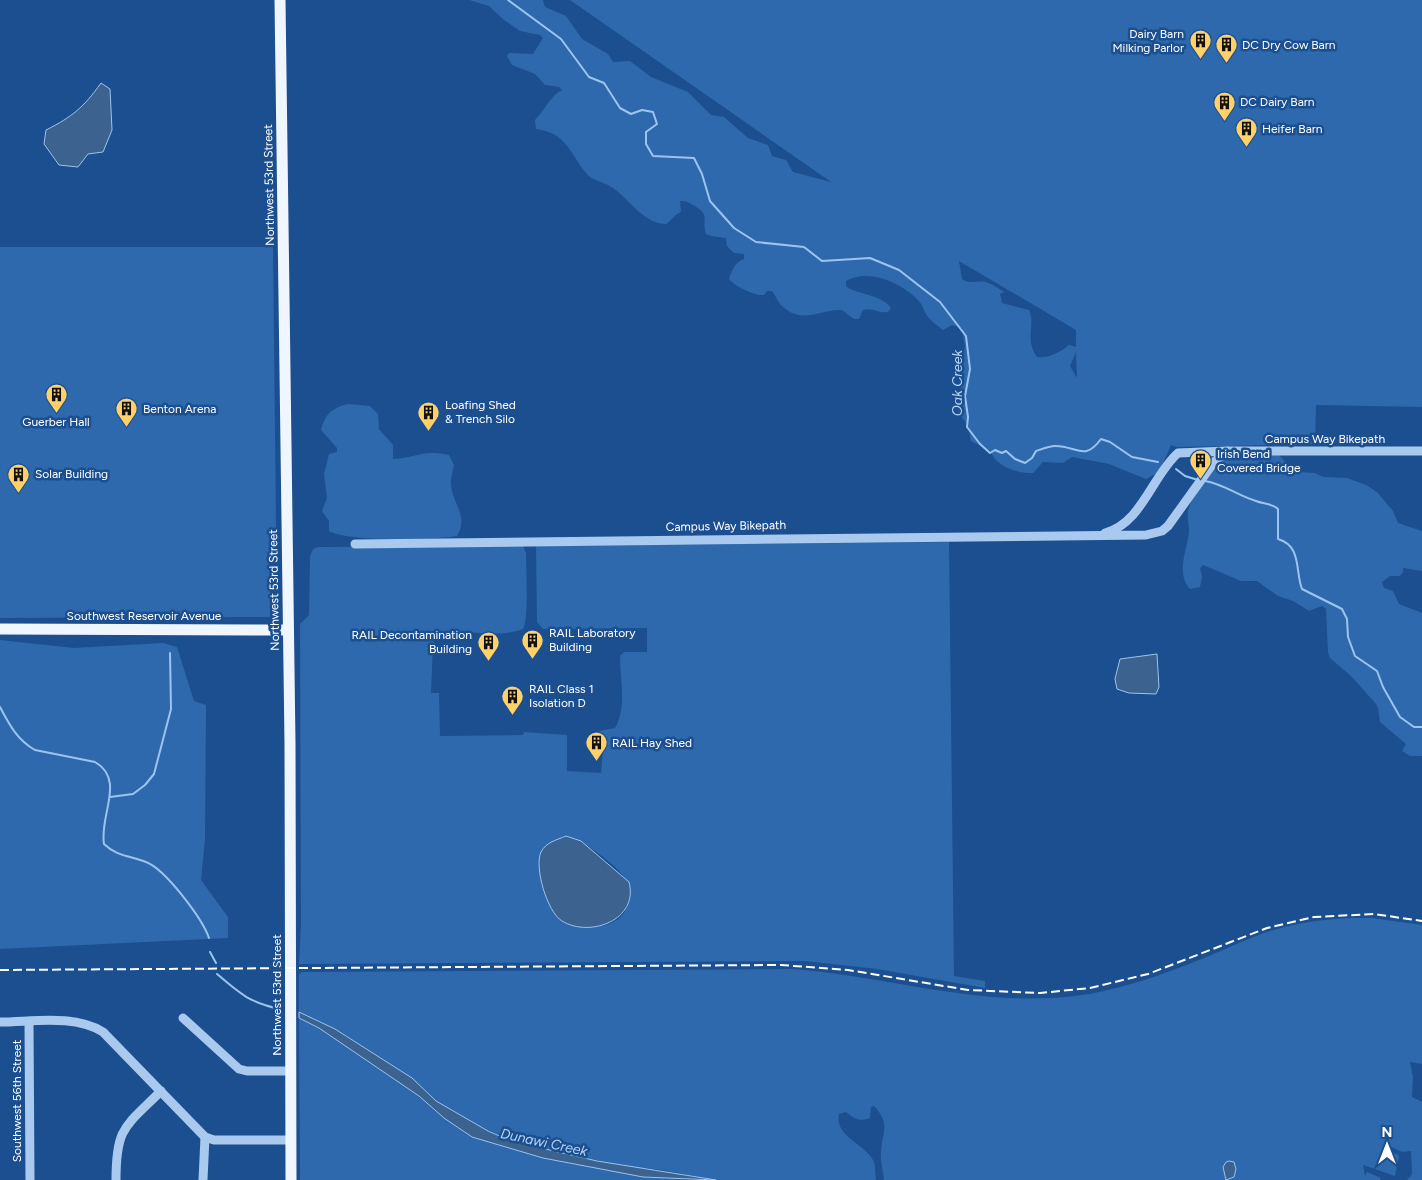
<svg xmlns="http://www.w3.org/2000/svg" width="1422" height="1180" font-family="Figtree,sans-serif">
	<rect width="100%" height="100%" fill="#1b4f8f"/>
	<!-- green -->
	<g fill="#2e69ad" fill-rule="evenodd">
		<path d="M469,0H543L545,7L566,16L582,39L608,54L613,62L630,61L651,77L688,92L711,115L724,117L748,138L768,145L772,156L786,160L793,172L831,182L570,0H1422V407L1316,405L1315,444L1177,447L1171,445L1159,472L1146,479L1109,464L1072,457L1063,463L1043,462L1033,473C1019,474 994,466 991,451L971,441L968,425L958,413L957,404L962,380L959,371L965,347L962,328L952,325L943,330C938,326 932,322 928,317C924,312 923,305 918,300C901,283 869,268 846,281V286C853,294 882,294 891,308L888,312C879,314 872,307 863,310L859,319H854L842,310C820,309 802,326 781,305C777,301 776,296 772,291H767L764,295C755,296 734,286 729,279C732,270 735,262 744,259V254L734,253L727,246L726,238L711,236L706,234C701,219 711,216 695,206C689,203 688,201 680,201L681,212C674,215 672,220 666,224C644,224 629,199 613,188C605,182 592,181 586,173C569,152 567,133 536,129L535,120C545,110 550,96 562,90L559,87L545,85L535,74L512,65L507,56L509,53L533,54L543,38L540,35L520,31L504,20L489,6ZM959,261L1076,330V347L1069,345C1061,352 1047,359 1037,357C1024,339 1036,324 1029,310L1002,303L1000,294L1004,292C998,288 992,284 986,282C978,280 970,285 962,279ZM1076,352L1077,378L1070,366Z"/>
		<path d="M0,247H273L277,617L0,618Z"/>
		<path d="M348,404L370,406L378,414L379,429L393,445V459C417,458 421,449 449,455L454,465C453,471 450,479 451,485C453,505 469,516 457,536C435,540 346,542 329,531V521L322,511L327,498L324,474L329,454L337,452V448L321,430C325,414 332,408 348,404Z"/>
		<path d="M1256,452L1264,457L1278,454L1291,468L1300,472L1315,473L1323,477L1347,478L1366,485L1377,492L1393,511L1398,523L1422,531V571L1403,568V572L1400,576H1390L1382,582L1384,588L1393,591L1399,604L1422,613V756H1410L1402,751L1406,744L1380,722L1378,708L1376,704L1352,677L1330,658L1328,653L1326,609L1322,606L1309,611L1293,601L1278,596L1257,581H1241L1203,565L1200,568L1202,577L1200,587L1190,589C1175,573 1188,548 1189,531C1189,525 1187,517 1188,511C1190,503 1194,496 1196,488C1214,480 1206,472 1197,459L1198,454L1213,453L1215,461L1228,455Z"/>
		<path d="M949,542L954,976L985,981V988L877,969L805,961L299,964L301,925L300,624L309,615L310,556L313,549L318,547L523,546L526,553C526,567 529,620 523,629C495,640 461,625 435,639L433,645L431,693H439L440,736L523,735L524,732L567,735V771L601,773L603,751L598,736L599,731L615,728C627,708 620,679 620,656L624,652H647V628L543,629L537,622L536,546ZM581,841C594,851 613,862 623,876C637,894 628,919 606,925C596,928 585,926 575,926L542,885L539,859Z"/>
		<path d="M0,640L74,648L163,643L177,647L194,701L206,705L205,840L201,880L228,917V938L0,949Z"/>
		<path d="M1352,918H1372L1422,925V1064L1410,1062L1413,1077L1412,1097L1422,1102V1180H1407L1412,1174L1411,1151L1402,1152L1387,1145L1384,1147L1399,1156L1395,1176L1363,1165L1365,1176L1367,1172L1381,1178L1380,1180H884C883,1171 880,1160 881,1151C883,1130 890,1123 874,1106L871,1107L870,1118C860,1122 854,1119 846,1112L839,1114C834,1136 865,1144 873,1160C876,1166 875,1174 876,1180H716L656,1169L631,1168L511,1141L460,1117L436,1101L412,1078L335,1029L299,1012V974L302,972L792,969C891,976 988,1011 1089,994C1128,987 1167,973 1204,958C1227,949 1250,937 1274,930C1300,922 1326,919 1352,918Z"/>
		<path d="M299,1018L319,1028L419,1096L444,1118L472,1137L543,1158L643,1177L691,1180H300Z"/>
	</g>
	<!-- water -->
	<g fill="#3c6290" stroke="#9cc4f0">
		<path d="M101,83L110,89L112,130L103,152L88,154L78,167L59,165L44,144L46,130C72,117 84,107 101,83Z"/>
		<path d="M1157,654L1159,687L1156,694L1129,693L1117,689L1115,679L1120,659Z"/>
		<path d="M566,836L581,841L629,882C639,920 590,938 562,921C547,912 534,867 541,852C546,842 557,840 566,836Z"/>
		<path d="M299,1012L335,1029L412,1078L436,1101L488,1131L511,1141L597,1161L716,1180L643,1177L543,1158L472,1137L444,1118L419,1096L319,1028L299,1018Z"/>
		<path d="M1229,1161L1234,1162L1236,1169L1234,1177L1226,1180L1223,1167L1226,1162Z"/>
	</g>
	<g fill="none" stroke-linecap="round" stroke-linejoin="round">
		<!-- stream -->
		<g stroke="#9cc4f0" stroke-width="2">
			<path d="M508,0L561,39L589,77L604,83L620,108L631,114L642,110L653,112L657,124L646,132V144L653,156L694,158L702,174L710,201L734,228L756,242L804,247L822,261L870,258L899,270L940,302L966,336L970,369L965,396L968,417L967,427L980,444L990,453L995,450L1002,453L1006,451L1015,459L1025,463L1032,458L1036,451C1042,449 1050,446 1055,446C1078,446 1084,462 1101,439L1110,442L1132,457L1158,462"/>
			<path d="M1176,469L1185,476L1198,480"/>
			<path d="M1205,481C1224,484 1238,496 1256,501C1263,504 1272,503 1278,509V539C1302,546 1295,571 1302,589L1342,609L1347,619L1348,637L1355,656L1377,671L1383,687L1400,717L1414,727H1422"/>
			<path d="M0,707C9,724 17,740 35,750L95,762C126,780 99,815 104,844C116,856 131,856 146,862C165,869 202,918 209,938"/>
			<path d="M110,797L133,794L145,785L154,774L171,709L170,653"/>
			<path d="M210,952L216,963"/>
			<path d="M217,974C239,993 250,1003 280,1009"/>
		</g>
		<!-- minor -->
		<g stroke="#a9c9ee" stroke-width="9">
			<path d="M1105,533C1142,523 1152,476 1178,453L1227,451"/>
			<path d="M355,544L1146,535L1162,531L1168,526L1214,462L1228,451H1422"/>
			<path d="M183,1018L239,1069L247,1071H291"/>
			<path d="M0,1022C32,1022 74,1014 103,1032L205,1137L214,1140H291"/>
			<path d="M29,1022L30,1180"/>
			<path d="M116,1180C116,1127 125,1127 161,1091"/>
			<path d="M203,1180L205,1137"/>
		</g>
		<!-- major -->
		<g stroke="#f0f6ff" stroke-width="11">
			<path d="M280,0L290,743L291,1180"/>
			<path d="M0,629L288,630"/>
		</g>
		<!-- rail -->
		<path stroke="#fff" stroke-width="2" stroke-dasharray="9 4" stroke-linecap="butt" d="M0,970L781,965L848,970L968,990L1040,993L1090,988L1148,974L1267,928L1314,917L1374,914L1422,921"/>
	</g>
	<!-- icons -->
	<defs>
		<symbol id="building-pin" viewBox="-11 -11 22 30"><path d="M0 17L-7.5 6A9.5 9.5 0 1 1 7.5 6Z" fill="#ffd166" stroke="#1b4f8f"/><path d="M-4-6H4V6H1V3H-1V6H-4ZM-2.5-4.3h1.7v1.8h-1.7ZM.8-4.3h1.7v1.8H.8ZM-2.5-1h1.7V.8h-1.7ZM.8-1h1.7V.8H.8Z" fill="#111"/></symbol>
	</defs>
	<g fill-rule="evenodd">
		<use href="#building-pin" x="1188" y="28" width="25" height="34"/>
		<use href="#building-pin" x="1214" y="32" width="25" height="34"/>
		<use href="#building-pin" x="1212" y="90" width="25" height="34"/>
		<use href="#building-pin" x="1234" y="116" width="25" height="34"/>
		<use href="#building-pin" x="44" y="382" width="25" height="34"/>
		<use href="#building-pin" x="114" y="396" width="25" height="34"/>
		<use href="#building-pin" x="416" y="400" width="25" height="34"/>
		<use href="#building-pin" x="1188" y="448" width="25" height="34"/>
		<use href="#building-pin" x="6" y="462" width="25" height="34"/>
		<use href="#building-pin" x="520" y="628" width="25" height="34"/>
		<use href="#building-pin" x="476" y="630" width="25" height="34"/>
		<use href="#building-pin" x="500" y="684" width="25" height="34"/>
		<use href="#building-pin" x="584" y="730" width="25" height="34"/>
	</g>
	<g text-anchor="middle" stroke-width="5" stroke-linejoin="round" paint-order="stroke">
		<!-- poi labels -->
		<g font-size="12" fill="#fff" stroke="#1b4f8f" text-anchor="start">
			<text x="1184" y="38" text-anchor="end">Dairy Barn<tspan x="1184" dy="14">Milking Parlor</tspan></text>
			<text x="1242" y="49">DC Dry Cow Barn</text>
			<text x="1240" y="106">DC Dairy Barn</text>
			<text x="1262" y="133">Heifer Barn</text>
			<text x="445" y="409">Loafing Shed<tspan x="445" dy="14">&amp; Trench Silo</tspan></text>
			<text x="143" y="413">Benton Arena</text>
			<text x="56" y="426" text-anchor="middle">Guerber Hall</text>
			<text x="1217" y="458">Irish Bend<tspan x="1217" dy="14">Covered Bridge</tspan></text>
			<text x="35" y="478">Solar Building</text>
			<text x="549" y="637">RAIL Laboratory<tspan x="549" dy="14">Building</tspan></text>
			<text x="472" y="639" text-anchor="end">RAIL Decontamination<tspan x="472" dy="14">Building</tspan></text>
			<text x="529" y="693">RAIL Class 1<tspan x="529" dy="14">Isolation D</tspan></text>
			<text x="612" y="747">RAIL Hay Shed</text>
		</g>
		<!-- street labels -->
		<g font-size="12" fill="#fff" stroke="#1b4f8f">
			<text transform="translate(269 185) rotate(-91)" y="4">Northwest 53rd Street</text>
			<text x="1325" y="443">Campus Way Bikepath</text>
			<text transform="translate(726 526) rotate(-1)" y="4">Campus Way Bikepath</text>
			<text transform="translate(274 590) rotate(-91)" y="4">Northwest 53rd Street</text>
			<text x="144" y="620">Southwest Reservoir Avenue</text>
			<text transform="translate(277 995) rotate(-90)" y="4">Northwest 53rd Street</text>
			<text transform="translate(17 1101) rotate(-90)" y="4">Southwest 56th Street</text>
		</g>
		<!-- water labels -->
		<g font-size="14" font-style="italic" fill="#b5d3f5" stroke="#1b4f8f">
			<text transform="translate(957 383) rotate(-90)" y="5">Oak Creek</text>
			<text transform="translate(544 1142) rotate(12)" y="5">Dunawi Creek</text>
		</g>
	</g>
	<!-- north arrow -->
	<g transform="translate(1387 1145)" stroke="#1b4f8f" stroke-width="4" paint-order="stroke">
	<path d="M0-4L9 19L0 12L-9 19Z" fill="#ffffff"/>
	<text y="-8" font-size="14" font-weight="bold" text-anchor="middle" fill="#ffffff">N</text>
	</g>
</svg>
